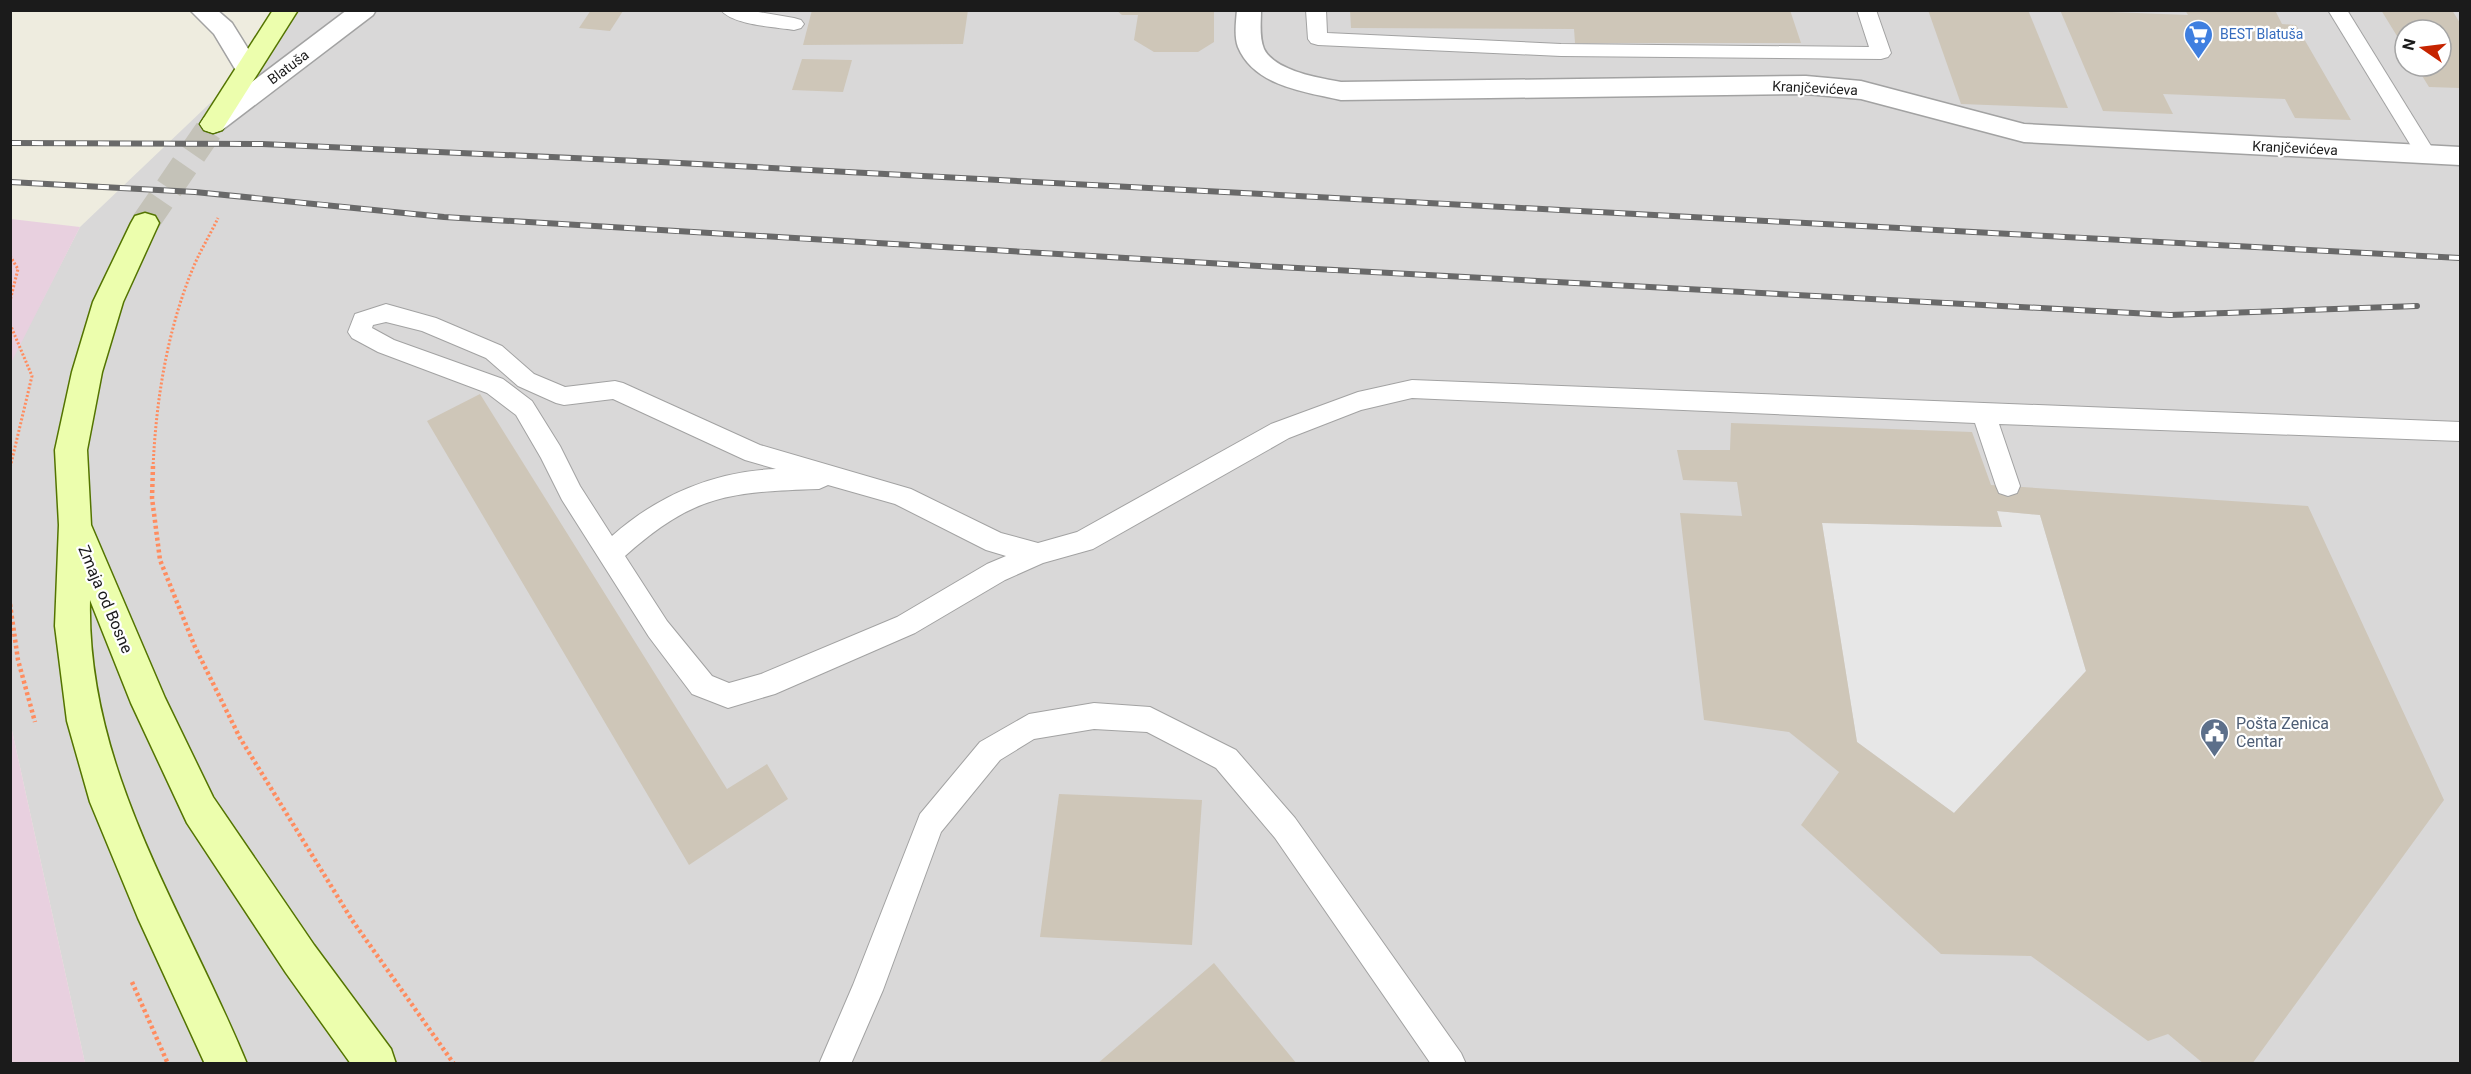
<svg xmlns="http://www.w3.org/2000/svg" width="2471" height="1074" font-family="Roboto,sans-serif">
	<rect width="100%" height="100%" fill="#eeecdf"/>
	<!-- residential -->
	<path fill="#d9d8d8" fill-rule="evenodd" d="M286,11H2460V1063H85L11,726L10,363L80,227L247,68ZM2405,30H2441V66H2405Z"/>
	<!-- industrial -->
	<g fill="#e8d0df">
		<path d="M11,219L80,227L11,363L10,219Z"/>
		<path d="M11,726L85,1063H11Z"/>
	</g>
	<!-- parking -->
	<path fill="#e7e7e7" d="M1997,511L2040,515L2086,671L1954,813L1857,742L1822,523L2001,527Z"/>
	<!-- building -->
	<g fill="#cec6b8" fill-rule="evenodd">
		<path d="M591,10H615L623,11L610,31L579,28Z"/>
		<path d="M812,10H968L963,44L803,45Z"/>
		<path d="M1116,10H1214V42L1198,52H1154L1134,40L1138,15H1122Z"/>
		<path d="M1350,10H1790L1801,43H1575L1574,29L1351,28Z"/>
		<path d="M1928,10H2028L2068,108L1961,104Z"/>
		<path d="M2060,10L2188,15L2185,10H2275L2282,24L2296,25L2351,120L2295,118L2285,99L2163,94L2173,114L2103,111Z"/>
		<path d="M2381,10H2452L2460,23V88L2429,87L2416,66H2441V30H2405V49Z"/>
		<path d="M802,59L852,60L843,92L792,90Z"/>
		<path d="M480,394L727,789L767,764L788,799L689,865L427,421Z"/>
		<path d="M1731,423L1972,432L1991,485L2308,506L2444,800L2252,1064H2204L2168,1034L2148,1041L2031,956L1941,954L1801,825L1839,772L1789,732L1704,720L1680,513L1742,516L1737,482L1683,480L1677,450H1730ZM1997,511L2040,515L2086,671L1954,813L1857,742L1822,523L2002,527Z"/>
		<path d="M1059,794L1202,800L1192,945L1040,937Z"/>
		<path d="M1214,963L1297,1064H1097Z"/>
	</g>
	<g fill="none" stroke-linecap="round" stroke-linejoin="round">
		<!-- secondary-tunnel -->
		<path stroke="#c4c2b8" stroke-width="28" stroke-dasharray="28 14" stroke-linecap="butt" d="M145,223L213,124"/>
		<defs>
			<g id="lane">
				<path d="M721,10H747L794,18L801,20L804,24L801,28L794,30C776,27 732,25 721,10Z"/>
				<path d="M1306,10H1326L1327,33L1561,44L1869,47L1857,10H1876L1891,53L1888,57L1881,59L1561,56L1318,45L1311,43L1308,39Z"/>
				<path d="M2328,10H2347L2436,154L2433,159L2426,161L2419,159Z"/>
				<path d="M386,304L436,318L502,346L534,374L565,387L615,381L623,383L760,445L911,489L1001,533L1038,543L1077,532L1271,424L1358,392L1412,380L2460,422V441L1999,424L2020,486L2017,493L2008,496L1999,493L1996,486L1975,423L1412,398L1361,410L1289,438L1093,549L1043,563L1005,580L915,633L775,694L728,708L692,694L649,637L562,500L541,458L516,415L487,393L378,352L352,338L348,332L355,314ZM386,322L422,331L486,358L518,386L556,403L564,405L613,399L745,460L776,469C715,471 658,495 612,536L580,486L560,446L532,401L503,379L394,340L372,328L373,325ZM828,485L895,504L986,550L1006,556L987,564L897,617L761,674L729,683L712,676L667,621L625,556C694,494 731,492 819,489Z"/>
				<path d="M1094,703L1150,707L1236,750L1295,818L1461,1053L1466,1064H1431L1275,838L1216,768L1147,732L1094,729L1034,739L1000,760L941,832L883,990L851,1064H819L853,985L920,814L980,742L1029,714Z"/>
			</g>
			<g id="street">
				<path d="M190,10H217L232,23L260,68L256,74L247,76L238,74L214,34Z"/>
				<path d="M347,10H376L373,15L222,130L213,133L204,130L200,124L204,118Z"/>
				<path d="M1237,10H1261C1261,22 1259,37 1264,49C1275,71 1319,78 1341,82L1806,76L1861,81L2024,124L2460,147V165L2024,142L1861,99L1806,94L1341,100C1305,92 1254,86 1238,47C1234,36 1236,22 1237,10Z"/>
			</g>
			<g id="secondary">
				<path d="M273,10H298L222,130L213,133L204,130L200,124Z"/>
				<path d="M145,213L155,216L159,223L123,302L102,372L87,450L91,525L165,698L213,797L314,945L391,1049L396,1064H351L286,973L187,823L131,703L90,600C86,770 185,913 247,1064H205L138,918L90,802L67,721L55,626L59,525L55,450L72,372L93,302L131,223L135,216Z"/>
			</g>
		</defs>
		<!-- lane casing -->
		<use href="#lane" stroke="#a2a2a2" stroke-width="2"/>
		<!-- street casing -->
		<use href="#street" stroke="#a2a2a2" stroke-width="3"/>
		<!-- secondary casing -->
		<use href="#secondary" stroke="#537400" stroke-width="3"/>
		<!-- path-far1 -->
		<g stroke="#ff8c5f" stroke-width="3" stroke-dasharray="2 2" stroke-linecap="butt">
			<path d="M10,256L18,269L10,301"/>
			<path d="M10,324L32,376L10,468"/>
			<path d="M153,468C156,400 167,331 193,268C200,251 210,235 218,218"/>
		</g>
		<!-- path -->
		<g stroke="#ff8c5f" stroke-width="4.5" stroke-dasharray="3 3" stroke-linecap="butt">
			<path d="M153,466L152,498L160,560L195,647L240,738L352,920L454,1064"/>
			<path d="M10,604L18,660L35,722"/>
			<path d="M132,982L168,1064"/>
		</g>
		<!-- lane -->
		<use href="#lane" fill="#fff" fill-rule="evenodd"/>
		<!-- street -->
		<use href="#street" fill="#fff" fill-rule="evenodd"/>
		<!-- secondary -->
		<use href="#secondary" fill="#ecfead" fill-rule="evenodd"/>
		<defs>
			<g id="rail">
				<path d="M10,143L262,144L661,162L2460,258"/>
				<path d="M10,182L195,192L444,217L1259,266L2170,315L2417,306"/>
			</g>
		</defs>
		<!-- rail casing -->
		<use href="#rail" stroke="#696969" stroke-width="6"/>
		<!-- rail -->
		<use href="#rail" stroke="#fff" stroke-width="4" stroke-dasharray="11" stroke-linecap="butt"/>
	</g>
	<!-- icons -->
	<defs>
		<symbol id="supermarket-pin" viewBox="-11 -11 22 30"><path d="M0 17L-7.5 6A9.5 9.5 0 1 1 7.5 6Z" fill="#3f7fe0" stroke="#fff"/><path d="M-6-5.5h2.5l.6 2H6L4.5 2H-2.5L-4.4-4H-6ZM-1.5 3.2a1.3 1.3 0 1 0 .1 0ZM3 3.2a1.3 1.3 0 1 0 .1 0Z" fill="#fff"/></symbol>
		<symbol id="civic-pin" viewBox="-11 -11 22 30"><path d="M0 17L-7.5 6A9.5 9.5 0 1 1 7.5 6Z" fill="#5c6f8a" stroke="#fff"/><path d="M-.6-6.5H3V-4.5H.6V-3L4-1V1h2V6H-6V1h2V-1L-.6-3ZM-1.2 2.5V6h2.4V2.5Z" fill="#fff"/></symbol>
	</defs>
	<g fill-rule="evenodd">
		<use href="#supermarket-pin" x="2182" y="18" width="33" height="45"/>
		<use href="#civic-pin" x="2198" y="716" width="33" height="45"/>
	</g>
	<g text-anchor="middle" stroke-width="4.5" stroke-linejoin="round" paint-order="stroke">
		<!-- far-shop labels -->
		<g font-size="14" fill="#366cbe" stroke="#fff" text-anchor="start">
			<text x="2220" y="39">BEST Blatuša</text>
		</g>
		<!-- far-street labels -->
		<g font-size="14" fill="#1b1b1b" stroke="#fff">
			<text transform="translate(288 67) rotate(-37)" y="5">Blatuša</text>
			<text transform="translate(1815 88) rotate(3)" y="5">Kranjčevićeva</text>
			<text transform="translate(2295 148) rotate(3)" y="5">Kranjčevićeva</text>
		</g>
		<!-- street labels -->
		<g font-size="16" fill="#1b1b1b" stroke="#fff">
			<text transform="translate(106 599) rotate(67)" y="6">Zmaja od Bosne</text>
		</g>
		<!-- service labels -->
		<g font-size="16" fill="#4e5e75" stroke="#fff" text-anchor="start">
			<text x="2236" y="729">Pošta Zenica<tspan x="2236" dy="18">Centar</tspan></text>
		</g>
	</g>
	<!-- border -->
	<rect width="2471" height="1074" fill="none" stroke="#1b1b1b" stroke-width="24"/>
	<!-- north arrow -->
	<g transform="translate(2423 48) rotate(284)"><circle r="28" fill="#ffffff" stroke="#a4a4a4" stroke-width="1.5"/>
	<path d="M0-4.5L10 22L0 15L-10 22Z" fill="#c62400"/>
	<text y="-9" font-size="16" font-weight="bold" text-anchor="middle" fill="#1b1b1b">N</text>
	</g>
</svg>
